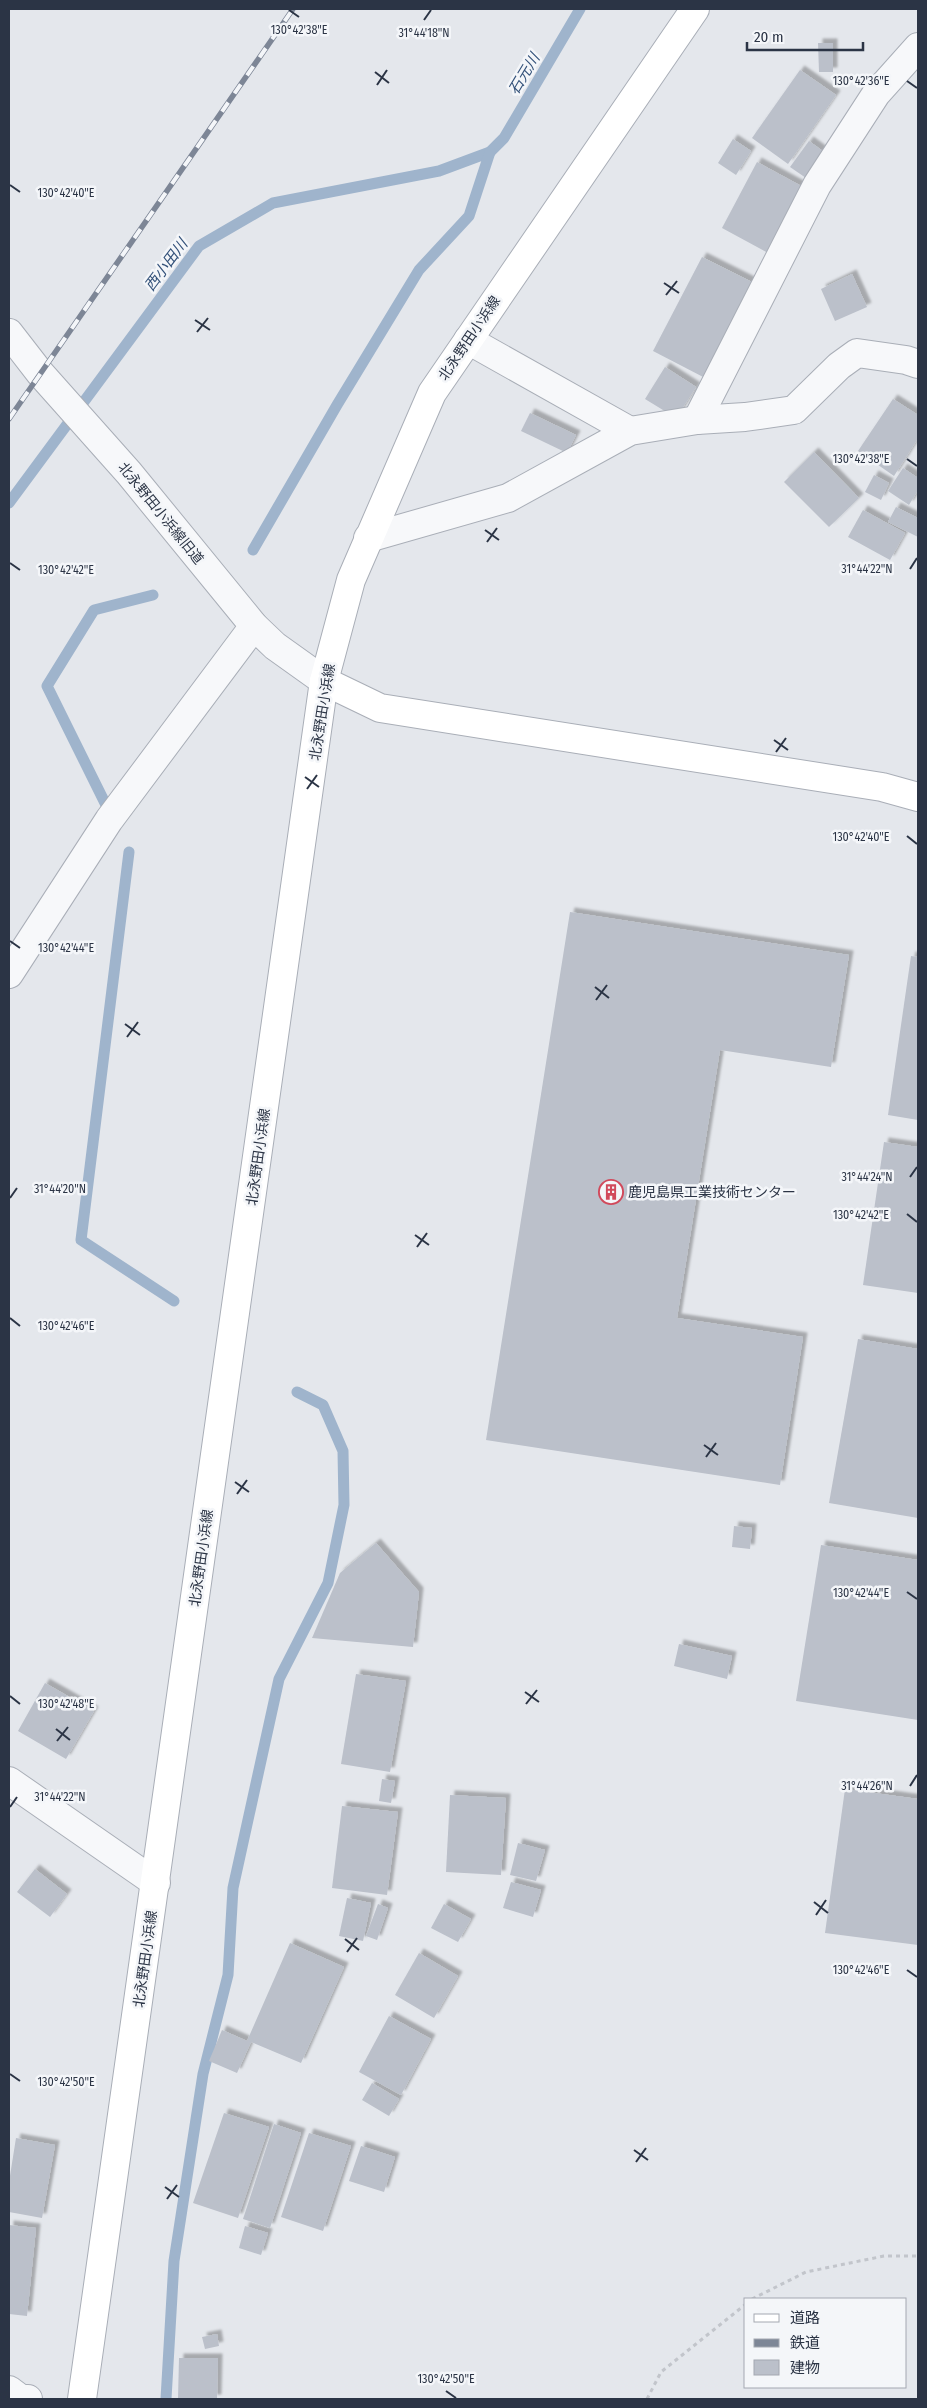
<svg xmlns="http://www.w3.org/2000/svg" width="927" height="2408" font-family="'Fira Sans Condensed','Noto Sans JP',sans-serif">
	<defs>
		<filter id="shadow"><feDropShadow dx="4.5" dy="-4.5" stdDeviation="1" flood-color="#0004"/></filter>
	</defs>
	<rect width="100%" height="100%" fill="#e4e7ec"/>
	<g fill="none" stroke-linecap="round" stroke-linejoin="round">
		<!-- stream -->
		<g stroke="#9fb4cc" stroke-width="11">
			<path d="M9,503L199,246L273,203L439,171L490,152L504,138L580,9"/>
			<path d="M253,550L337,405L419,270L469,216L490,152"/>
			<path d="M107,807L47,686L94,610L153,595"/>
			<path d="M129,852L81,1240L174,1301"/>
			<path d="M166,2399L174,2261L203,2074L228,1975L233,1888L279,1679L328,1583L344,1505L343,1451L323,1405L297,1392"/>
		</g>
	</g>
	<!-- building -->
	<g fill="#bbc0ca" filter="url(#shadow)">
		<path d="M818,43H833V72H819Z"/>
		<path d="M800,70L836,95L788,164L752,138Z"/>
		<path d="M733,139L751,151L736,175L718,163Z"/>
		<path d="M809,141L824,152L806,178L790,167Z"/>
		<path d="M757,162L803,187L768,253L722,228Z"/>
		<path d="M702,257L756,284L707,379L653,351Z"/>
		<path d="M852,274L867,307L835,321L821,289Z"/>
		<path d="M665,367L696,387L676,418L645,399Z"/>
		<path d="M893,399L918,415V438L894,476L858,451Z"/>
		<path d="M530,413L576,435L567,453L521,431Z"/>
		<path d="M814,452L859,498L829,527L784,482Z"/>
		<path d="M903,468L918,478V490L909,505L888,491Z"/>
		<path d="M874,475L889,483L881,500L865,492Z"/>
		<path d="M896,507L918,518V537L888,522Z"/>
		<path d="M863,510L905,533L890,560L848,537Z"/>
		<path d="M570,912L849,955L831,1067L720,1050L677,1318L803,1337L780,1485L486,1440Z"/>
		<path d="M911,956L918,957V1120L888,1115Z"/>
		<path d="M884,1142L918,1147V1293L863,1285Z"/>
		<path d="M858,1339L918,1349V1518L829,1503Z"/>
		<path d="M734,1526L752,1528L750,1549L732,1547Z"/>
		<path d="M376,1543L419,1592L413,1647L312,1638L340,1573Z"/>
		<path d="M821,1545L918,1560V1720L796,1701Z"/>
		<path d="M679,1644L732,1656L727,1679L674,1666Z"/>
		<path d="M356,1674L406,1681L390,1772L341,1764Z"/>
		<path d="M45,1683L94,1711L66,1759L18,1731Z"/>
		<path d="M382,1779L395,1781L391,1803L379,1801Z"/>
		<path d="M845,1789L918,1799V1945L825,1933Z"/>
		<path d="M450,1795L506,1798L501,1875L446,1872Z"/>
		<path d="M342,1806L398,1812L387,1895L332,1888Z"/>
		<path d="M518,1843L545,1850L536,1881L510,1875Z"/>
		<path d="M35,1869L67,1894L50,1917L17,1892Z"/>
		<path d="M511,1882L541,1890L533,1917L503,1908Z"/>
		<path d="M347,1898L371,1903L363,1941L339,1936Z"/>
		<path d="M378,1904L388,1908L377,1940L366,1936Z"/>
		<path d="M444,1904L471,1919L458,1942L431,1928Z"/>
		<path d="M290,1943L344,1967L301,2063L251,2042L237,2073L209,2061L222,2030L247,2041Z"/>
		<path d="M419,1953L458,1976L434,2018L395,1995Z"/>
		<path d="M389,2016L431,2039L401,2095L359,2072Z"/>
		<path d="M372,2083L399,2099L389,2116L362,2100Z"/>
		<path d="M224,2113L269,2127L238,2218L193,2203Z"/>
		<path d="M274,2124L301,2133L270,2228L243,2219Z"/>
		<path d="M309,2133L351,2146L323,2231L281,2217Z"/>
		<path d="M16,2138L55,2145L42,2218L9,2212V2182Z"/>
		<path d="M361,2146L395,2157L384,2192L349,2181Z"/>
		<path d="M9,2225L36,2228L27,2316L9,2314Z"/>
		<path d="M245,2226L268,2233L261,2255L239,2248Z"/>
		<path d="M217,2334L219,2346L205,2349L202,2337Z"/>
		<path d="M179,2358H218L217,2399H178Z"/>
	</g>
	<g fill="none" stroke-linecap="round" stroke-linejoin="round">
		<defs>
			<g id="street">
				<path d="M9,333L40,373L129,473L254,626L275,646L324,681"/>
				<path d="M468,340L630,431"/>
				<path d="M697,420L817,185L876,94L918,47"/>
				<path d="M368,538L508,498L630,431L697,420L745,417L794,410L839,366L857,353L906,360L918,364"/>
				<path d="M9,974L109,820L254,626"/>
				<path d="M9,1781L156,1883"/>
				<path d="M9,2390L21,2399H28"/>
			</g>
			<g id="secondary">
				<path d="M324,681L380,708L882,787L918,797"/>
				<path d="M82,2399L324,681L351,580L432,393L695,9"/>
			</g>
		</defs>
		<!-- street casing -->
		<use href="#street" stroke="#a9aeb7" stroke-width="30"/>
		<!-- secondary casing -->
		<use href="#secondary" stroke="#a9aeb7" stroke-width="30"/>
		<!-- path -->
		<g stroke="#c2c5cb" stroke-width="3" stroke-dasharray="4 4" stroke-linecap="butt">
			<path d="M752,2299L806,2272L884,2256H918"/>
			<path d="M647,2399L661,2372L746,2304"/>
		</g>
		<!-- street -->
		<use href="#street" stroke="#f7f8fa" stroke-width="28"/>
		<!-- secondary -->
		<use href="#secondary" stroke="#fff" stroke-width="28"/>
		<defs>
			<path id="rail" d="M9,419L293,9"/>
		</defs>
		<!-- rail casing -->
		<use href="#rail" stroke="#7d8696" stroke-width="5.5"/>
		<!-- rail -->
		<use href="#rail" stroke="#f4f6f9" stroke-width="4" stroke-dasharray="11" stroke-linecap="butt"/>
	</g>
	<!-- ticks -->
	<path fill="none" stroke="#2b3445" stroke-width="2" d="M289,10L299,17M424,20L431,10M375,72L389,83M907,81L917,88M377,85L387,70M10,185L20,192M664,283L679,293M666,295L677,281M195,320L210,330M197,332L208,318M907,459L917,466M485,530L499,540M487,542L497,528M10,563L20,570M910,569L917,558M774,740L788,750M776,752L786,738M305,777L319,787M307,789L317,775M907,836L917,844M10,941L20,948M595,987L609,998M596,1000L607,985M125,1024L140,1035M127,1037L138,1022M910,1177L917,1167M10,1198L17,1188M907,1214L917,1222M415,1235L429,1245M417,1247L427,1233M10,1318L20,1326M704,1445L718,1455M706,1457L716,1443M235,1482L249,1492M237,1494L247,1480M907,1592L917,1599M525,1692L539,1702M10,1696L20,1704M526,1704L537,1690M56,1729L70,1740M57,1741L68,1727M910,1786L917,1775M10,1807L17,1797M814,1902L828,1913M816,1915L826,1900M345,1939L359,1950M347,1952L357,1938M907,1970L917,1977M10,2074L20,2081M634,2150L648,2160M636,2162L646,2148M165,2187L179,2197M167,2199L177,2185M446,2391L456,2398"/>
	<!-- icons -->
	<defs>
		<symbol id="building-ring" viewBox="-11 -11 22 22"><circle r="9.5" fill="#f4f6f9" stroke="#d1495b" stroke-width="1.5"/><path d="M-4-6H4V6H1V3H-1V6H-4ZM-2.5-4.3h1.7v1.8h-1.7ZM.8-4.3h1.7v1.8H.8ZM-2.5-1h1.7V.8h-1.7ZM.8-1h1.7V.8H.8Z" fill="#d1495b"/></symbol>
	</defs>
	<g fill-rule="evenodd">
		<use href="#building-ring" x="597" y="1178" width="28" height="28"/>
	</g>
	<g text-anchor="middle" stroke-width="5" stroke-linejoin="round" paint-order="stroke">
		<!-- street labels -->
		<g font-size="14" fill="#2b3445" stroke="#f4f6f9">
			<text transform="translate(469 338) rotate(-56)" y="5">北永野田小浜線</text>
			<text transform="translate(161 513) rotate(51)" y="5">北永野田小浜線旧道</text>
			<text transform="translate(322 712) rotate(-81)" y="5">北永野田小浜線</text>
			<text transform="translate(258 1157) rotate(-82)" y="5">北永野田小浜線</text>
			<text transform="translate(201 1558) rotate(-82)" y="5">北永野田小浜線</text>
			<text transform="translate(145 1959) rotate(-82)" y="5">北永野田小浜線</text>
		</g>
		<!-- poi labels -->
		<g font-size="14" fill="#2b3445" stroke="#f4f6f9" text-anchor="start">
			<text x="628" y="1197">鹿児島県工業技術センター</text>
		</g>
		<!-- water labels -->
		<g font-size="15" font-style="italic" fill="#34527a" stroke="#f4f6f9">
			<text transform="translate(524 74) rotate(-59)" y="5">石元川</text>
			<text transform="translate(166 265) rotate(-53)" y="5">西小田川</text>
		</g>
	</g>
	<g font-size="12" text-anchor="middle" fill="#2b3445" stroke="#f4f6f9" stroke-width="5" stroke-linejoin="round" paint-order="stroke">
		<text x="299" y="34">130°42'38"E</text>
		<text x="424" y="37">31°44'18"N</text>
		<text x="861" y="85">130°42'36"E</text>
		<text x="66" y="197">130°42'40"E</text>
		<text x="861" y="463">130°42'38"E</text>
		<text x="867" y="573">31°44'22"N</text>
		<text x="66" y="574">130°42'42"E</text>
		<text x="861" y="841">130°42'40"E</text>
		<text x="66" y="952">130°42'44"E</text>
		<text x="867" y="1181">31°44'24"N</text>
		<text x="60" y="1193">31°44'20"N</text>
		<text x="861" y="1219">130°42'42"E</text>
		<text x="66" y="1330">130°42'46"E</text>
		<text x="861" y="1597">130°42'44"E</text>
		<text x="66" y="1708">130°42'48"E</text>
		<text x="867" y="1790">31°44'26"N</text>
		<text x="60" y="1801">31°44'22"N</text>
		<text x="861" y="1974">130°42'46"E</text>
		<text x="66" y="2086">130°42'50"E</text>
		<text x="446" y="2383">130°42'50"E</text>
	</g>
	<!-- border -->
	<rect width="927" height="2408" fill="none" stroke="#2b3445" stroke-width="20"/>
	<!-- legend -->
	<rect x="744" y="2298" width="162" height="90" fill="#f4f6f9" stroke="#a4a8b1"/>
	<rect x="754" y="2314" width="25" height="8" fill="#ffffff" stroke="#a4a8b1"/>
	<text x="790" y="2323" font-size="15" fill="#2b3445">道路</text>
	<rect x="754" y="2339" width="25" height="8" fill="#7d8696" stroke="#a4a8b1"/>
	<text x="790" y="2348" font-size="15" fill="#2b3445">鉄道</text>
	<rect x="754" y="2360" width="25" height="15" fill="#bbc0ca" stroke="#a4a8b1"/>
	<text x="790" y="2373" font-size="15" fill="#2b3445">建物</text>
	<!-- scale -->
	<path d="M747 42v8h116v-8" fill="none" stroke="#2b3445" stroke-width="2.5"/>
	<text x="754" y="42" font-size="15" fill="#2b3445" stroke="#f4f6f9" stroke-width="4" paint-order="stroke">20 m</text>
</svg>
